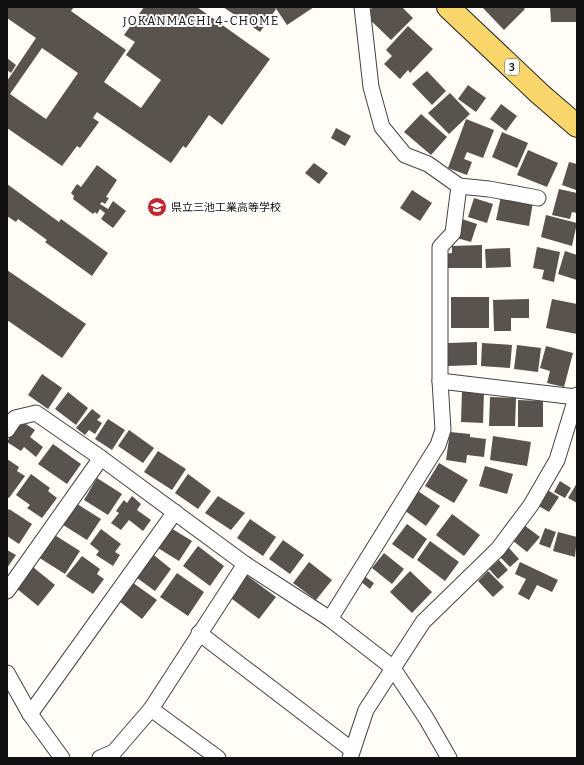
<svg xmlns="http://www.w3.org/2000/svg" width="584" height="765" font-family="Bitter,'Noto Sans JP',serif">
	<rect width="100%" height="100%" fill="#fffdf5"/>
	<!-- building -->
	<g fill="#5a524d" fill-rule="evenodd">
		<path d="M7,7H74L71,11L126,50L104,82L141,108L161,80L126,55L135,42L124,35L144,7H197L270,59L222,125L209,115L186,148L183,146L171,163L97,112L93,118L99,122L80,148L77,146L62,166L7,128V81L36,38L7,18ZM42,48L78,73L46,119L10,94Z"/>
		<path d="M223,7H274L276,9L260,32Z"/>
		<path d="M275,7H314L287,25Z"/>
		<path d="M370,7H402L413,18L391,40L365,15L372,8Z"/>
		<path d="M484,7H523L525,9L504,30L483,8Z"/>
		<path d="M550,7H577V22H551Z"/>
		<path d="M408,26L433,49L410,73L408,70L400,79L384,64L392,56L386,50Z"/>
		<path d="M7,58L16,65L11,73L7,70Z"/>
		<path d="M427,71L446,91L432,105L412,84Z"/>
		<path d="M468,85L486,98L476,112L458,99Z"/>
		<path d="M450,93L470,114L449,134L428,113Z"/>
		<path d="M501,104L517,116L506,131L490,119Z"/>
		<path d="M421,114L447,137L431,155L404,132Z"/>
		<path d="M466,119L494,130L483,158L467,152L464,159L472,162L467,175L448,168Z"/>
		<path d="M336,128L351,136L345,146L331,138Z"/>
		<path d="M502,132L528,143L517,168L492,157Z"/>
		<path d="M528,150L558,163L547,187L517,175Z"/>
		<path d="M569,162L577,164L576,190L562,185Z"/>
		<path d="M314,163L328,173L319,184L305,173Z"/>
		<path d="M97,165L117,180L106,197L109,198L105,204L102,202L100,204L108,209L113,201L126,211L113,228L101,219L105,213L100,209L97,214L95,212L93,214L73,199L74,196L71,193L77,184L81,187Z"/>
		<path d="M7,184L59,222L61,219L108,253L92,276L45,242L47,240L18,219L16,222L7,216Z"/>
		<path d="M559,189L577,193V213L572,212L570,219L552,215Z"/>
		<path d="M412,190L432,203L420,221L400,208Z"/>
		<path d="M501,196L533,202L529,226L496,220Z"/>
		<path d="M474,198L493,204L487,223L468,217Z"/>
		<path d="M546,215L577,223L572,246L541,237Z"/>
		<path d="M462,219L477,224L471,242L457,238Z"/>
		<path d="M482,245V268H445L444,254L452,253V246Z"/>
		<path d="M537,247L560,252L554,282L542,279L544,270L533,268Z"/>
		<path d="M510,248L511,267L486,268L485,249Z"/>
		<path d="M565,251L577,255V280L558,274Z"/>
		<path d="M7,270L86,324L62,358L7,320Z"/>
		<rect x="451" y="297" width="38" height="31"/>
		<path d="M529,299V318H511V331H494L493,300Z"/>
		<path d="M552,299L577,304V334L546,328Z"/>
		<path d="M477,342V365L448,366V343Z"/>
		<path d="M482,343L512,345L510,368L481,366Z"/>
		<path d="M517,345L541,348L538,372L514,369Z"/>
		<path d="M546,346L573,353L564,387L547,383L550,371L540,368Z"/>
		<path d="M42,374L62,388L48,409L28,395Z"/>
		<path d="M462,391L484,392L483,423L461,422Z"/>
		<path d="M68,392L88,408L76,425L55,409Z"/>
		<path d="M490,397L516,398L515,426H489Z"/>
		<path d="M518,400L543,401V427H518Z"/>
		<path d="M92,409L101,416L97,420L102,423L95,434L89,430L85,435L76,428Z"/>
		<path d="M108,419L125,430L112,450L95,439Z"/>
		<path d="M20,420L35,430L30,437L43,447L36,457L24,447L21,451L7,442Z"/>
		<path d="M129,430L154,448L143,463L118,446Z"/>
		<path d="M450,432L470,434V437L486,439L484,457L467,455L466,463L446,460Z"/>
		<path d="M493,436L531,442L527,466L490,460Z"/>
		<path d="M53,444L81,464L67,484L38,464Z"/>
		<path d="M158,451L186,469L172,490L144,472Z"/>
		<path d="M7,459L19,467L17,471L25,476L9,498L7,497Z"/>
		<path d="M439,463L468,480L454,503L425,486Z"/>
		<path d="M485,466L513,474L507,494L479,486Z"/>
		<path d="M31,474L50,488L48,491L57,498L42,518L27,508L30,505L16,495Z"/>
		<path d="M188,474L211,491L198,509L175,493Z"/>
		<path d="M97,478L122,494L108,515L84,500Z"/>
		<path d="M560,481L571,488L565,498L554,492Z"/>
		<path d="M577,483V503L568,498Z"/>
		<path d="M546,489L559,497L549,512L537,505Z"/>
		<path d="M418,491L440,506L426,526L404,510Z"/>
		<path d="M132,496L141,504L137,510L151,520L143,531L129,520L121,530L111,523L119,513L116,511L124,500L127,503Z"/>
		<path d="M218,496L245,513L231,530L205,513Z"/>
		<path d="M74,502L101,519L87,540L60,523Z"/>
		<path d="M9,509L32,524L19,544L7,536V512Z"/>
		<path d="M452,514L480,535L464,556L436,535Z"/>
		<path d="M250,519L276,537L263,556L237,538Z"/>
		<path d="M407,524L427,539L413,559L392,544Z"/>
		<path d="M166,525L192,541L179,561L153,545Z"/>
		<path d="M524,525L540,537L527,552L512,540Z"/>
		<path d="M545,528L556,532L550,548L539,544Z"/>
		<path d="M101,529L121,544L115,552L120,555L113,566L96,555L99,551L90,544Z"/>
		<path d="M558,532L577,537L575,557L553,551Z"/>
		<path d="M53,534L80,551L65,574L38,557Z"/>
		<path d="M283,540L304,555L290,574L269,559Z"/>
		<path d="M430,541L459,562L445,581L417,560Z"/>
		<path d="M198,546L224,566L210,586L183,566Z"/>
		<path d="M509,548L519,559L510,567L500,557Z"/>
		<path d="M7,550L16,555L7,568Z"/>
		<path d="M150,552L171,569L155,591L133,575Z"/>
		<path d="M384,553L404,569L392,584L372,568Z"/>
		<path d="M82,556L100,569L97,574L104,579L93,594L66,576Z"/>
		<path d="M499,560L508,570L498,579L489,569Z"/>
		<path d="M309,562L332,580L316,600L293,583Z"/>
		<path d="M520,562L558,580L552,592L537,585L529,600L518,594L526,579L515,574Z"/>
		<path d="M33,567L55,585L38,606L16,588Z"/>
		<path d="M410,571L432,592L412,613L390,592Z"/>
		<path d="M488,571L504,587L493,597L478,581Z"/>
		<path d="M177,573L204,592L188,616L160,597Z"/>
		<path d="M245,574L276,597L259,619L228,596Z"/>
		<path d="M364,576L374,583L370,589L360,581Z"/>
		<path d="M129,580L157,600L142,619L115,598Z"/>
	</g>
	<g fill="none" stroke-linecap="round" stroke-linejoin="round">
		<defs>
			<g id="street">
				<path d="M459,186L489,189L538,198"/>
				<path d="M440,381L576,397"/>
				<path d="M7,430L15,418L36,413L101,458L245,564L330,619L392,667L426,718L449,758"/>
				<path d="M7,591L101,458"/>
				<path d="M330,619L438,445L443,430L440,381V247L453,233L459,186L428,164L405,155L382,127L371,87L362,7"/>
				<path d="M199,633L352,750"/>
				<path d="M7,673L30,714L62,758"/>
				<path d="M151,709L218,758"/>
				<path d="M30,714L175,512"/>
				<path d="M100,758L114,752L151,709L245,564"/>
				<path d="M350,758L366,710L423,622L498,549L531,505L557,460L577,395"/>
			</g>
			<path id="primary" d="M448,7L540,94L577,126"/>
		</defs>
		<!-- street casing -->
		<use href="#street" stroke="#444" stroke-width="17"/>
		<!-- primary casing -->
		<use href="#primary" stroke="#222" stroke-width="24"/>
		<!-- street -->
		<use href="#street" stroke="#fff" stroke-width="15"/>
		<!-- primary -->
		<use href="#primary" stroke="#f9d66b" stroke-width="22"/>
	</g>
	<!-- icons -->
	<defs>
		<symbol id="school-disc" viewBox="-11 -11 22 22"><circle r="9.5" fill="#c4262e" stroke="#fff"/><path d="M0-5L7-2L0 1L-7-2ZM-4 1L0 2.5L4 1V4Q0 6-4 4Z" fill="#fff"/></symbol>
	</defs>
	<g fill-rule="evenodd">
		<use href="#school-disc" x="146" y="196" width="22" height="22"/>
	</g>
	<g text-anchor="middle" stroke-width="4" stroke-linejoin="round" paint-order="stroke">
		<!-- shield labels -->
		<rect fill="#fff" stroke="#585858" stroke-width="1" x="505" y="59" width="14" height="16" rx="3"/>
		<g font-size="10" font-weight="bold" fill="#111">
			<text x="512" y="71">3</text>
		</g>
		<!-- poi labels -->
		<g font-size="11" fill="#111" stroke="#fff" text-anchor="start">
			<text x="171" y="211">県立三池工業高等学校</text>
		</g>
		<!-- neighbourhood labels -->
		<g font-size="12" letter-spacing="1" fill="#111" stroke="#fff">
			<text x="201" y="25">JOKANMACHI 4-CHOME</text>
		</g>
	</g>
	<!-- border -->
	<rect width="584" height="765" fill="none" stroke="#111111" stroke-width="16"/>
</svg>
